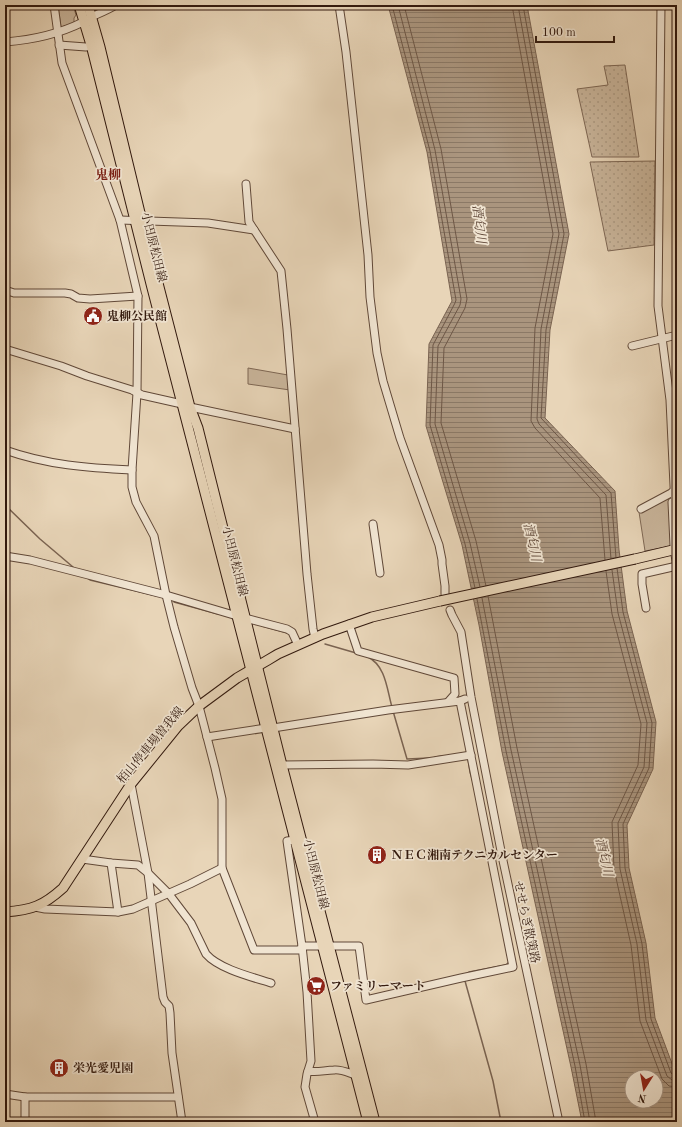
<svg xmlns="http://www.w3.org/2000/svg" width="682" height="1127" font-family="'Old Standard TT','Noto Serif JP',serif">
	<defs>
		<pattern id="grass-dots" width="8" height="8" patternUnits="userSpaceOnUse"><rect width="8" height="8" fill="#c9b59b"/><path d="M2 2h.1M6 6h.1" fill="none" stroke="#ad9b84" stroke-width="1.8" stroke-linecap="round"/></pattern>
		<pattern id="water-rules" width="6" height="5" patternUnits="userSpaceOnUse"><rect width="6" height="5" fill="#aa957e"/><path d="M0 2.5h6" fill="none" stroke="#8b7966"/></pattern>
	</defs>
	<rect width="100%" height="100%" fill="#e8d5b8"/>
	<filter id="stains"><feTurbulence type="fractalNoise" baseFrequency=".005" numOctaves="4"/><feColorMatrix values="0 0 0 0 .2 0 0 0 0 .09 0 0 0 0 .02 0 0 0 .5 -.17"/></filter>
	<radialGradient id="worn" r=".72"><stop offset=".6" stop-color="#630" stop-opacity="0"/><stop offset="1" stop-color="#630" stop-opacity=".3"/></radialGradient>
	<!-- grass -->
	<g fill="url(#grass-dots)" stroke="#7e6754">
		<path d="M625,65L639,157H592L577,89L608,85L604,66Z"/>
		<path d="M655,161L654,245L608,251L590,162Z"/>
	</g>
	<!-- park -->
	<g fill="#c9b59b" stroke="#7e6754">
		<path d="M58,5H73L76,15L74,18V23L61,27Z"/>
		<path d="M248,368L288,375L290,390L248,384Z"/>
		<path d="M669,496L672,546L645,551L639,512Z"/>
	</g>
	<!-- water -->
	<path fill="url(#water-rules)" stroke="#7a6351" fill-rule="evenodd" d="M388,5H527L569,234L550,330L545,418L615,491L619,550L627,611L656,722L653,769L627,825L629,868L646,943L655,1018L677,1077V1122H582L571,1067L502,752L479,625L462,545L426,426L429,344L452,301L427,152ZM632,1077H656V1101H632Z"/>
	<g fill="none" stroke-linecap="round" stroke-linejoin="round">
		<!-- shore -->
		<g stroke="#6e5746" stroke-width="1">
			<path d="M392,5L430,151L456,300L455,303L433,345L430,425L465,544L475,588"/>
			<path d="M398,5L435,150L461,299L460,305L438,346L435,424L470,543L480,587"/>
			<path d="M404,5L441,149L467,299L465,308L444,348L441,423L476,541L486,586"/>
			<path d="M512,5L553,234L535,328L531,421L535,428L600,498L605,560"/>
			<path d="M518,5L559,234L541,329L537,419L539,424L606,495L611,559"/>
			<path d="M523,5L564,234L546,330L541,418L611,493L616,558"/>
			<path d="M617,568L623,612L652,723L649,768L623,824L625,868L642,944L651,1019L671,1073L674,1076H677"/>
			<path d="M612,570L618,613L647,723L644,767L618,823L620,869L637,944L646,1020L667,1076L672,1080L677,1081"/>
			<path d="M606,571L612,614L641,724L638,765L612,822L614,869L631,945L640,1021L662,1079L669,1086L677,1087"/>
			<path d="M488,596L517,748L586,1064L596,1122"/>
			<path d="M482,598L511,750L580,1065L590,1122"/>
			<path d="M477,599L506,751L575,1066L585,1122"/>
		</g>
		<!-- stream -->
		<g stroke="#7a6351" stroke-width="1.5">
			<path d="M5,505L40,539L73,567"/>
			<path d="M87,578L90,580L157,596"/>
			<path d="M174,602L218,614"/>
			<path d="M262,626L287,633"/>
			<path d="M325,644L356,653"/>
			<path d="M368,657C386,666 387,690 392,707"/>
			<path d="M393,711L407,759L429,758"/>
			<path d="M435,757L442,756"/>
			<path d="M468,759L470,772L473,782"/>
			<path d="M469,972L506,965L509,962"/>
			<path d="M465,981L493,1081L501,1122"/>
		</g>
		<defs>
			<g id="minor">
				<path d="M54,5L62,63L120,220L138,296L137,393L132,470V487L136,502L154,536L166,595L174,627L192,688L199,706L215,768L222,799V868L254,950H298L302,949"/>
				<path d="M339,5L346,52L368,255L370,297L377,353L383,381L400,438L439,545L442,560V564L445,586V594"/>
				<path d="M661,5L658,306L670,400L675,507L677,509"/>
				<path d="M5,42C31,40 59,34 83,22C86,21 89,19 91,17C100,13 108,10 116,5"/>
				<path d="M59,45L86,47"/>
				<path d="M246,184L249,222L281,271L287,329L307,574L313,629L315,638"/>
				<path d="M120,220L208,223L254,230"/>
				<path d="M5,290L14,293H65L71,294L78,298L90,299L138,296"/>
				<path d="M632,346L677,335"/>
				<path d="M5,349L61,366L87,376L132,390L142,395L182,404L190,407L295,429"/>
				<path d="M5,450C47,465 88,468 132,470"/>
				<path d="M672,502L674,545"/>
				<path d="M641,509L671,493L676,489"/>
				<path d="M373,524L380,573"/>
				<path d="M5,556L30,560L166,595L237,616"/>
				<path d="M677,566V576"/>
				<path d="M646,608L642,584V574L677,566L675,555"/>
				<path d="M450,610L452,615L461,632L471,697L502,856L559,1122"/>
				<path d="M245,618L287,629L292,632L298,645"/>
				<path d="M349,624L358,651L454,678L455,694L448,702"/>
				<path d="M273,728L388,710L460,701L465,699"/>
				<path d="M207,737L266,728"/>
				<path d="M282,765L373,764L408,765L471,755"/>
				<path d="M131,784L148,873L163,997L165,1002L169,1006L170,1013L172,1053L182,1122"/>
				<path d="M295,840L287,841L302,946"/>
				<path d="M82,859L111,863L138,865L148,873L169,894L191,923L206,954C219,969 252,977 271,983"/>
				<path d="M111,863L118,912"/>
				<path d="M35,907L45,909L118,912L133,909L190,884L222,868"/>
				<path d="M308,1071C317,1073 325,1070 334,1070C341,1069 349,1073 356,1075"/>
				<path d="M5,1094L25,1097H178"/>
				<path d="M25,1097V1122"/>
				<path d="M315,1122L305,1087L307,1074L311,1061L307,992L302,946H359L366,1000L461,978L513,967L460,701"/>
			</g>
			<g id="major">
				<path d="M79,5L91,45L152,288L368,1122"/>
				<path d="M88,5L100,47L142,221L190,407L198,428L282,765L375,1122"/>
				<path d="M635,559L677,549"/>
				<path d="M5,912C32,910 43,906 63,888L131,784L178,726L199,706L237,678L268,660L278,654L323,634L372,617L440,601"/>
			</g>
		</defs>
		<!-- minor casing -->
		<use href="#minor" stroke="#604838" stroke-width="9"/>
		<!-- major casing -->
		<use href="#major" stroke="#32190e" stroke-width="11"/>
		<!-- minor -->
		<use href="#minor" stroke="#f0e4d1" stroke-width="7"/>
		<!-- major -->
		<use href="#major" stroke="#e8d5b8" stroke-width="9"/>
		<defs>
			<path id="major-bridge" d="M440,601L635,559"/>
		</defs>
		<!-- major-bridge casing -->
		<use href="#major-bridge" stroke="#32190e" stroke-width="11" stroke-linecap="butt"/>
		<!-- major-bridge -->
		<use href="#major-bridge" stroke="#e8d5b8" stroke-width="9"/>
	</g>
	<!-- icons -->
	<defs>
		<symbol id="civic-disc" viewBox="-11 -11 22 22"><circle r="9.5" fill="#8f2418" stroke="#f0e4d1"/><path d="M-.6-6.5H3V-4.5H.6V-3L4-1V1h2V6H-6V1h2V-1L-.6-3ZM-1.2 2.5V6h2.4V2.5Z" fill="#fff"/></symbol>
		<symbol id="building-disc" viewBox="-11 -11 22 22"><circle r="9.5" fill="#8f2418" stroke="#f0e4d1"/><path d="M-4-6H4V6H1V3H-1V6H-4ZM-2.5-4.3h1.7v1.8h-1.7ZM.8-4.3h1.7v1.8H.8ZM-2.5-1h1.7V.8h-1.7ZM.8-1h1.7V.8H.8Z" fill="#fff"/></symbol>
		<symbol id="supermarket-disc" viewBox="-11 -11 22 22"><circle r="9.5" fill="#8f2418" stroke="#f0e4d1"/><path d="M-6-5.5h2.5l.6 2H6L4.5 2H-2.5L-4.4-4H-6ZM-1.5 3.2a1.3 1.3 0 1 0 .1 0ZM3 3.2a1.3 1.3 0 1 0 .1 0Z" fill="#fff"/></symbol>
	</defs>
	<g fill-rule="evenodd">
		<use href="#civic-disc" x="82" y="305" width="22" height="22"/>
		<use href="#building-disc" x="366" y="844" width="22" height="22"/>
		<use href="#supermarket-disc" x="305" y="975" width="22" height="22"/>
		<use href="#building-disc" x="48" y="1057" width="22" height="22"/>
	</g>
	<g text-anchor="middle" stroke-width="3.5" stroke-linejoin="round" paint-order="stroke">
		<!-- street labels -->
		<g font-size="12" fill="#32190e" stroke="#f0e4d1">
			<text transform="translate(154 247) rotate(76)" y="4">小田原松田線</text>
			<text transform="translate(235 561) rotate(76)" y="4">小田原松田線</text>
			<text transform="translate(150 745) rotate(-50)" y="4">栢山停車場曽我線</text>
			<text transform="translate(316 874) rotate(76)" y="4">小田原松田線</text>
			<text transform="translate(527 922) rotate(78)" y="4">せせらぎ散策路</text>
		</g>
		<!-- poi labels -->
		<g font-size="12" font-weight="bold" fill="#32190e" stroke="#f0e4d1" text-anchor="start">
			<text x="107" y="320">鬼柳公民館</text>
			<text x="391" y="859">ＮＥＣ湘南テクニカルセンター</text>
			<text x="330" y="990">ファミリーマート</text>
			<text x="73" y="1072">栄光愛児園</text>
		</g>
		<!-- neighbourhood labels -->
		<g font-size="13" font-weight="bold" fill="#7a1f14" stroke="#f0e4d1">
			<text x="108" y="179">鬼柳</text>
		</g>
		<!-- water labels -->
		<g font-size="13" font-style="italic" fill="#5c4435" stroke="#f0e4d1">
			<text transform="translate(480 224) rotate(83)" y="5">酒匂川</text>
			<text transform="translate(533 542) rotate(77)" y="5">酒匂川</text>
			<text transform="translate(605 857) rotate(77)" y="5">酒匂川</text>
		</g>
	</g>
	<!-- margin -->
	<rect width="682" height="1127" fill="none" stroke="#e8d5b8" stroke-width="20"/>
	<rect x="6" y="6" width="670" height="1115" fill="none" stroke="#32190e" stroke-width="2"/>
	<rect x="10" y="10" width="662" height="1107" fill="none" stroke="#32190e"/>
	<!-- north arrow -->
	<g transform="translate(644 1089) rotate(191)"><circle r="19" fill="#f0e4d1" stroke="#a49383"/>
	<path d="M0-3L7 15L0 10L-7 15Z" fill="#8f2418"/>
	<text y="-6" font-size="11" font-weight="bold" text-anchor="middle" fill="#32190e">N</text>
	</g>
	<!-- scale -->
	<path d="M536 36v6h78v-6" fill="none" stroke="#32190e" stroke-width="2"/>
	<text x="542" y="36" font-size="12" fill="#32190e" stroke="#f0e4d1" stroke-width="3" paint-order="stroke">100 m</text>
	<rect width="100%" height="100%" filter="url(#stains)"/>
	<rect width="100%" height="100%" fill="url(#worn)"/>
</svg>
